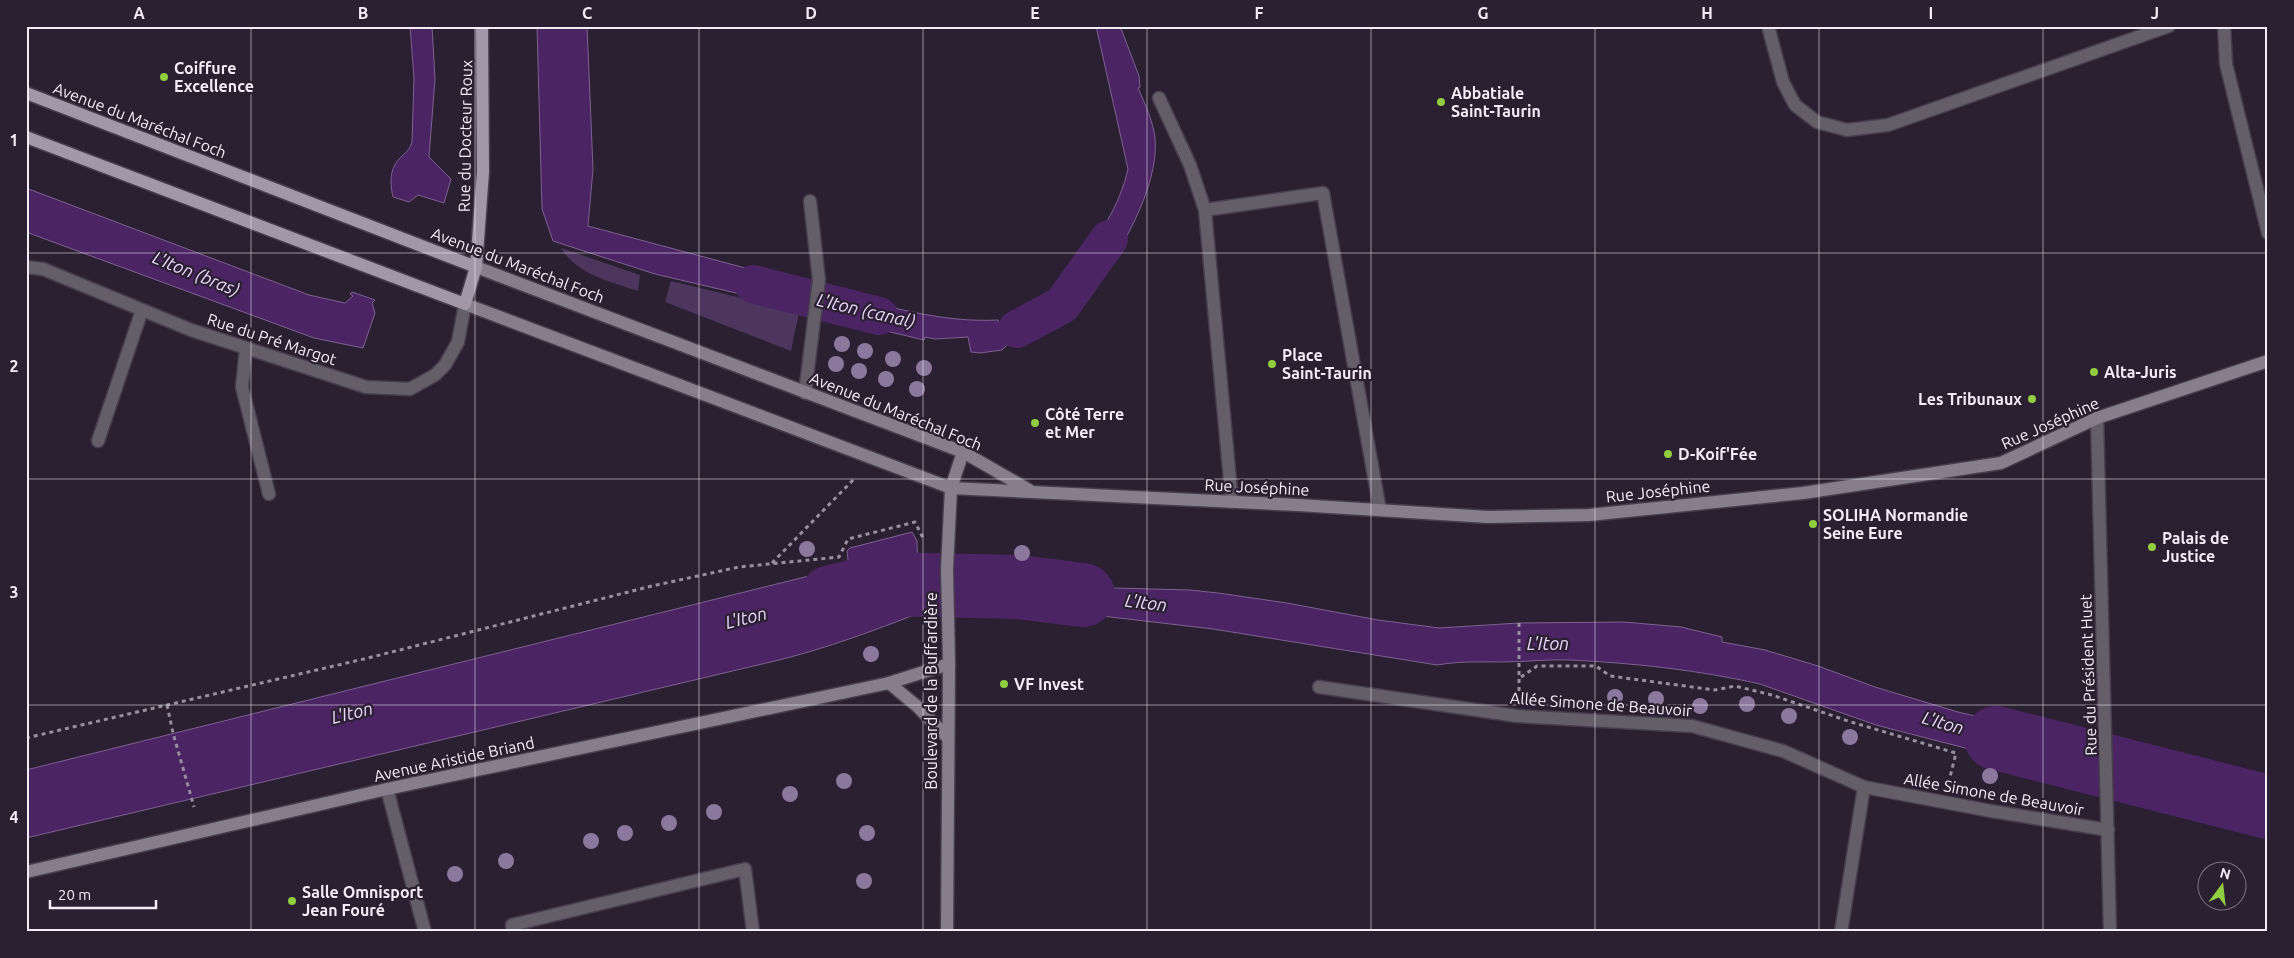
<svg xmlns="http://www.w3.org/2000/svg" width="2294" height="958" font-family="Ubuntu,sans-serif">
	<rect width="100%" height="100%" fill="#2a2031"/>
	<!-- green -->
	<g fill="#4c365d">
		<path d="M561,248L640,275L638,291C611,282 576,274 561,248Z"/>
		<path d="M671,281L799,312L791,351L665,302Z"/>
	</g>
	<!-- water -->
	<g fill="#4b2563" stroke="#7d6190">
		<path d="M410,26H432L435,79L429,157L451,179L444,203L418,195L409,202L393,197C390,184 389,169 400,158C406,152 409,151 412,142L414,78Z"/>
		<path d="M537,26H587L593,169L588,226L805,284L800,308L655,274L553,241L542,209Z"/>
		<path d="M1096,26H1120L1139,76L1140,87L1138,88C1145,104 1153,121 1155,138C1160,186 1117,262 1085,296L1073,267C1098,240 1120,205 1128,169Z"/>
		<path d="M26,188L309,295L345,303L353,296L350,294L352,292L375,300L372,303L375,313L363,348L314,338L26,232Z"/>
		<path d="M1055,289L1068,320L1047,325V329L1009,343L1002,350L980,353L971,352L968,337L935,339L925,337L924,340L828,317L832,292C887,306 941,323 998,320L1000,324L1033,310Z"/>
		<path d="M912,532L917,541L919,613C873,631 827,648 779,660L26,838V770L813,575L849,569L847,551L850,548Z"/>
		<path d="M995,571L1077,587L1190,590L1218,593L1287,603L1378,620L1439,628L1519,623L1624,622L1681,627L1722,637V642L1765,650L1818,666L1875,687L1958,712L2081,741L2082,776L2027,764L1876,725L1760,684C1698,670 1634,663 1570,660C1547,659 1525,662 1502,662C1478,662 1461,661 1437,665L1213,629L1042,609L995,601Z"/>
		<path d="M2133,752L2268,790V825L2133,790Z"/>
	</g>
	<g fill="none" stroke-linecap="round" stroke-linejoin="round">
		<!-- canal -->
		<g stroke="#4b2563" stroke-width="38">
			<path d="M753,284L879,316"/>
			<path d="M1017,329L1062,305L1109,239"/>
		</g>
		<!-- river -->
		<g stroke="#4b2563" stroke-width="64">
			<path d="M831,597L884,584L1018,587L1083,595"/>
			<path d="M1996,738L2268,807"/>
		</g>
		<defs>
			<g id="lane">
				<path d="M1768,26L1783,82L1795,105L1817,122L1847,130L1888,125L2169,26"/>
				<path d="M1159,98L1190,165L1205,210"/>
				<path d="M246,349L242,387L269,494"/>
				<path d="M805,393L819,280L810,201"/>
				<path d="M98,441L142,310"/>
				<path d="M1232,502L1205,210L1323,193L1380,510"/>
				<path d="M387,789L425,932"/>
				<path d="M513,932L512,925L745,869L753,932"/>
			</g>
			<g id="street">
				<path d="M2224,26L2226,64L2268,233"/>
				<path d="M26,267L43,269L191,330L366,387L410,389L435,375L445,365L458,342L465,304"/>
				<path d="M2097,418L2110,932"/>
				<path d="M1319,687L1517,716L1692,726L1783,751L1864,787L1991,811L2108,830"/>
				<path d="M1841,932L1864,787"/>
			</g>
			<g id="secondary">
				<path d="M476,267L963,452L1029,490"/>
				<path d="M465,304L951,488L1298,505L1488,517L1589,515L1803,493L2001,463L2097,418L2268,361"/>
				<path d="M889,683L918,707L948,738"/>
				<path d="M26,872L387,789L889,683L949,664"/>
				<path d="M947,932L949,664L947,569L951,488L963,452"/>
			</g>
			<g id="primary">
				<path d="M26,93L476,267"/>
				<path d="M26,137L465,304L476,267L483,172L482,26"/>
			</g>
		</defs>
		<!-- lane casing -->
		<use href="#lane" stroke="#463d4d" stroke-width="15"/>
		<!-- street casing -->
		<use href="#street" stroke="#463d4d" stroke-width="15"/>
		<!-- secondary casing -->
		<use href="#secondary" stroke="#463d4d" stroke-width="15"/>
		<!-- primary casing -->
		<use href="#primary" stroke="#463d4d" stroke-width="15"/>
		<!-- path -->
		<g stroke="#978f9d" stroke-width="3" stroke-dasharray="4 4" stroke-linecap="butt">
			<path d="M772,563L855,478"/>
			<path d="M1519,623V693"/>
			<path d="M1521,677L1537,666H1596L1610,676L1715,690L1735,686L1772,695L1851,722L1956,753L1950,777"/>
			<path d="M167,705L173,733L194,807"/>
			<path d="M26,738L368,658L652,586L739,567L839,557L848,539L915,522L923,538"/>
		</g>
		<!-- lane -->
		<use href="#lane" stroke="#635e67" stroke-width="12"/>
		<!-- street -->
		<use href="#street" stroke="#635e67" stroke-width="12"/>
		<!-- secondary -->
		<use href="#secondary" stroke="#867e8c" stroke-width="12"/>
		<!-- primary -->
		<use href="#primary" stroke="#a197a9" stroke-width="12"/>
	</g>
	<!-- trees -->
	<g fill="#8c779d">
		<circle cx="842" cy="344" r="8"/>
		<circle cx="865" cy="351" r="8"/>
		<circle cx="893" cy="359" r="8"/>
		<circle cx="836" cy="364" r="8"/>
		<circle cx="924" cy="368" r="8"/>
		<circle cx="859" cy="371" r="8"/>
		<circle cx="886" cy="379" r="8"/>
		<circle cx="917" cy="389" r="8"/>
		<circle cx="807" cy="549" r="8"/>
		<circle cx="1022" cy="553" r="8"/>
		<circle cx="871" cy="654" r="8"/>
		<circle cx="1615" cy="697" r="8"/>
		<circle cx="1656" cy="699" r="8"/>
		<circle cx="1747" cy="704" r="8"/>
		<circle cx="1700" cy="706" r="8"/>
		<circle cx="1789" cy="716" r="8"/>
		<circle cx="1850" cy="737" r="8"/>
		<circle cx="1990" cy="776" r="8"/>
		<circle cx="844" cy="781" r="8"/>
		<circle cx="790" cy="794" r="8"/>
		<circle cx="714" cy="812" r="8"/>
		<circle cx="669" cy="823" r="8"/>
		<circle cx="625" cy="833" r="8"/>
		<circle cx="867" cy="833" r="8"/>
		<circle cx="591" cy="841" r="8"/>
		<circle cx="506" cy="861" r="8"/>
		<circle cx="455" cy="874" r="8"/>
		<circle cx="864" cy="881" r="8"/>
	</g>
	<!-- grid -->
	<path fill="none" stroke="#f3ecf8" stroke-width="1" stroke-opacity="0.55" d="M251,26V932M475,26V932M699,26V932M923,26V932M1147,26V932M1371,26V932M1595,26V932M1819,26V932M2043,26V932M26,253H2268M26,479H2268M26,705H2268"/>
	<!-- markers -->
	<g fill="#91cd40" stroke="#2a2031" stroke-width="2">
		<circle cx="164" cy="77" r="5"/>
		<circle cx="1441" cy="102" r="5"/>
		<circle cx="1272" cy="364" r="5"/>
		<circle cx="2094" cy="372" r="5"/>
		<circle cx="2032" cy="399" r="5"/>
		<circle cx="1035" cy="423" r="5"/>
		<circle cx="1668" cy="454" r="5"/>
		<circle cx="1813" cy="524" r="5"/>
		<circle cx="2152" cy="547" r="5"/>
		<circle cx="1004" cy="684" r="5"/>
		<circle cx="292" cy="901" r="5"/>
	</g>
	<g text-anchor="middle" stroke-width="4.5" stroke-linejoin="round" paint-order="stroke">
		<!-- poi labels -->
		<g font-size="16" font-weight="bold" fill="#f3ecf8" stroke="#2a2031" text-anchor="start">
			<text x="174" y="74">Coiffure<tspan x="174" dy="18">Excellence</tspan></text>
			<text x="1451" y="99">Abbatiale<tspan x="1451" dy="18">Saint-Taurin</tspan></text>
			<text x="1282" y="361">Place<tspan x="1282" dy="18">Saint-Taurin</tspan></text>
			<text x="2104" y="378">Alta-Juris</text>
			<text x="2022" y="405" text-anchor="end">Les Tribunaux</text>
			<text x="1045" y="420">Côté Terre<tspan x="1045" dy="18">et Mer</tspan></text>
			<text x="1678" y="460">D-Koif'Fée</text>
			<text x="1823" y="521">SOLIHA Normandie<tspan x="1823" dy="18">Seine Eure</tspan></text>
			<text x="2162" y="544">Palais de<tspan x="2162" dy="18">Justice</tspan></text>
			<text x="1014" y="690">VF Invest</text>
			<text x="302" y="898">Salle Omnisport<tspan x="302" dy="18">Jean Fouré</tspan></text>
		</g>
		<!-- street labels -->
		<g font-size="16" fill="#f3ecf8" stroke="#2a2031">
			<text transform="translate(140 120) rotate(21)" y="6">Avenue du Maréchal Foch</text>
			<text transform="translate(465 136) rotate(-89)" y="6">Rue du Docteur Roux</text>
			<text transform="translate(518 265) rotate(21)" y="6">Avenue du Maréchal Foch</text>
			<text transform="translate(272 339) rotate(18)" y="6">Rue du Pré Margot</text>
			<text transform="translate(896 411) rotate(22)" y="6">Avenue du Maréchal Foch</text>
			<text transform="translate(2050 423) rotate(-24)" y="6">Rue Joséphine</text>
			<text transform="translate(1257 487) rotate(3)" y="6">Rue Joséphine</text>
			<text transform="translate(1658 491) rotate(-6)" y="6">Rue Joséphine</text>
			<text transform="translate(2088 675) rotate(-92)" y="6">Rue du Président Huet</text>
			<text transform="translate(931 691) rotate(-90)" y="6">Boulevard de la Buffardière</text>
			<text transform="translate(1601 704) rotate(4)" y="6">Allée Simone de Beauvoir</text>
			<text transform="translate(454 759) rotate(-12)" y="6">Avenue Aristide Briand</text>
			<text transform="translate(1994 794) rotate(10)" y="6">Allée Simone de Beauvoir</text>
		</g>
		<!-- water labels -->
		<g font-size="18" font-style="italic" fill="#ead5fb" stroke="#2a2031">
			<text transform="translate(196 274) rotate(22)" y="6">L'Iton (bras)</text>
			<text transform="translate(866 311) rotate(13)" y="6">L'Iton (canal)</text>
			<text transform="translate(1146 603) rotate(7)" y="6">L'Iton</text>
			<text transform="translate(746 618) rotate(-14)" y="6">L'Iton</text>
			<text x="1548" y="650">L'Iton</text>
			<text transform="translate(352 713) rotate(-14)" y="6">L'Iton</text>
			<text transform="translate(1943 723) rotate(16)" y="6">L'Iton</text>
		</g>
	</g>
	<!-- border -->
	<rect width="2294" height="958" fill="none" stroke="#2a2031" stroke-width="55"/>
	<!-- north arrow -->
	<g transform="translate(2222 886) rotate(15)"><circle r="24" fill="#2a2031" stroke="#7a7281"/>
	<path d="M0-4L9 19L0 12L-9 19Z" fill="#91cd40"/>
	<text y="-8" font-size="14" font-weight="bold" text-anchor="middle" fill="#f3ecf8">N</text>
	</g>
	<!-- scale -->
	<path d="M50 900v8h106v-8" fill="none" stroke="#f3ecf8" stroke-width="2.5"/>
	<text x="58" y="900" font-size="15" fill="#f3ecf8" stroke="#2a2031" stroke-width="4" paint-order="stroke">20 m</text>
	<rect x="28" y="28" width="2238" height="902" fill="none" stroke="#f3ecf8" stroke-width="2"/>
	<g font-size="16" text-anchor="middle" font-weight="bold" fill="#f3ecf8">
		<text x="139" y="19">A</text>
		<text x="363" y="19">B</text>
		<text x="587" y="19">C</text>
		<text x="811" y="19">D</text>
		<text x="1035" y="19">E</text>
		<text x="1259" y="19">F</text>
		<text x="1483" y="19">G</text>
		<text x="1707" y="19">H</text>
		<text x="1931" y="19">I</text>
		<text x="2155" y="19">J</text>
		<text x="14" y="146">1</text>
		<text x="14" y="372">2</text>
		<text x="14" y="598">3</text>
		<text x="14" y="823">4</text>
	</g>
</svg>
